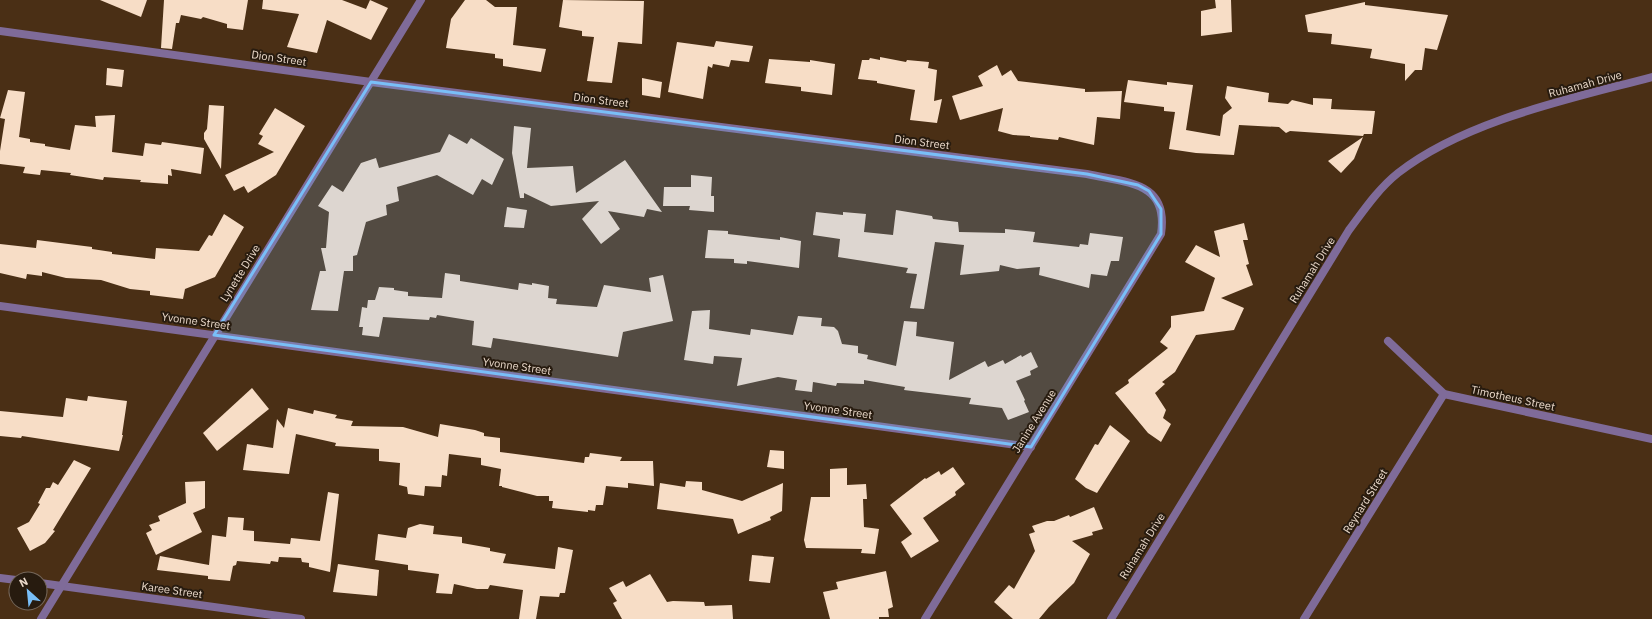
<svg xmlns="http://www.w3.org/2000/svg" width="1652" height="619" font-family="'IBM Plex Sans',sans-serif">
	<rect width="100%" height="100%" fill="#4a2f15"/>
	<!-- building -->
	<g fill="#f7ddc6">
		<path d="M100,0H147L141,17Z"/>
		<path d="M164,0H248L243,30L227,28V24L203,17L201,19L181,15L179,23H176L172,49L161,48Z"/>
		<path d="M263,0H342L366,9L370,0L388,8L371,40L327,20L317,53L287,47L299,14L262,9Z"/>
		<path d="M465,0H486L495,7H517L513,45L546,49L541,72L503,66V59L495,58V54L446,48L451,19Z"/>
		<path d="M563,0L644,1L642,44L618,42L612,83L587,81L594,37L582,36V31L559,27Z"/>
		<path d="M1215,0H1231L1232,32L1201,36V11L1216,8Z"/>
		<path d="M1365,2V5L1448,15L1437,50L1425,48L1422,70H1415L1405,81V64L1370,58L1372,49L1331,44L1332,34L1308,32L1305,15Z"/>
		<path d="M716,41L753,46L749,62L731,60L729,67L713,64L712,68L708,66L703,99L668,92L677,42L714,47Z"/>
		<path d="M880,57L906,62L907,60L929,62L928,68L937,70L934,101L942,99L937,123L910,120L915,90L877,83V81L858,79L862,60H869L870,58L880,60Z"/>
		<path d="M769,59L810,62V60L835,64L832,95L801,91V87L765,83Z"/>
		<path d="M997,65L1002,76L1011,70L1018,81L1085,89V92L1122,91L1120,119L1097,117L1094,145L1059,137L1058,140L1030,137V136L1013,135L998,131L1003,108L960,120L952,96L983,86L978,76Z"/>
		<path d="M107,68L124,70L122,87L106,85Z"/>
		<path d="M642,78L662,82L660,98L642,95Z"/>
		<path d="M1128,80L1167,85V82L1193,85L1186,130L1220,136L1223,115L1232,108L1225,98L1227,86L1269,93L1268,102L1288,104L1292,100L1313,105V98L1332,99L1331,109L1375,111L1372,134H1364L1363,136L1290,131L1286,133L1279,127L1239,125L1234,155L1196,153L1169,149L1175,112L1164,111V107L1124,102Z"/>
		<path d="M8,90L25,92L19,137L30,139V142L45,144V146L70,150L75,125L96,127L95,116L115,115L112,152L143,156L145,143L161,145L162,142L204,148L201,174L171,169L172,176L168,175V184L140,182L141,180L104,177L103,180L70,175L71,173L41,170L40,175L23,173L25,167L0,164V151L5,119L0,118Z"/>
		<path d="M209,105L224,106L221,169L204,139V133L207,129Z"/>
		<path d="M275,108L305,126L276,175L248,193L244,186L234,191L225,175L274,152L258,144L263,136L259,134Z"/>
		<path d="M514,126L531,128L527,168L573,166L576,193L625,160L662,212L647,209L644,217L608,211L620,229L601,244L582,219L599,201L551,206L524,193V198H520L512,153Z"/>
		<path d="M449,134L467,144L471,138L504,159L492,185L482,179L473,195L437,175L397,187L399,201L386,205L387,215L366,222L357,255L353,256V271H344L338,311L311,310L320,271H326L321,248H326L329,212L318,206L332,185L343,192L361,163L376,158L379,168L440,152Z"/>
		<path d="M1363,137L1354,159L1341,173L1328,161Z"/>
		<path d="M691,175L712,177L711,196H714V212L689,210L690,206H663L664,187H691Z"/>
		<path d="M507,207L527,210L524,228L504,227Z"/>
		<path d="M896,210L932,216L933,219L958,222L959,232L1005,233V229L1035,232L1033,242L1079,247L1080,244L1088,245L1090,233L1123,237L1119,261H1111L1107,276L1091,274L1089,288L1039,275L1040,267L1017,269L1000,265L999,271L960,275L964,245L935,242L924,309L910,308L917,274L906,273L908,268L838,257L840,239L813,235L816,212L843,215V212L866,214L864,232L893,235Z"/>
		<path d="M224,214L244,227L215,277L185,289L183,299L150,295V291L130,289L101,280L66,278L42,272V276L27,274L26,279L0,273V244L36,248L37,240L92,247V249L112,252V254L155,259L156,248L199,251L209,235L212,236Z"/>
		<path d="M1244,223L1248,240H1243L1249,264L1246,265L1253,285L1221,298L1244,308L1234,330L1196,335L1175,372L1162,382L1165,384L1155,393L1166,410L1163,418L1171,424L1161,442L1148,433L1115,393L1129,383L1128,380L1168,348L1160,342L1171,327V316L1204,311L1215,278L1185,262L1196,245L1220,257L1214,231Z"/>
		<path d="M708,230L728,231V234L780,240V237L801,241L799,268L747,261V264L734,263V259L705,258Z"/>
		<path d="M445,273L460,275V281L518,290L519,283L532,285V283L549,286L548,298L557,299L556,304L597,307L604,285L651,292L649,278L663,275L673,321L623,332L618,357L493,338L491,348L472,345L474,321L437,315L436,318L430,317L429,320L383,317L379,337L362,335L363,327H359L362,307L367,308L368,300H375L379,287L394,288V290L408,292V296L442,298Z"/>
		<path d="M710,310L709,329L750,335L751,329L793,335L798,316L822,318L821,326L834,327L838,331L842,344L858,346V353L868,355L867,359L896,366L904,321L917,322L916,336L954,342L949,380L985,361L988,367L1003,360L1005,364L1021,355L1022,357L1031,352L1038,367L1030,371L1031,375L1016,381L1025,400L1024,401L1029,412L1008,420L1002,408L969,404L971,398L904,390L905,387L864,380V384L837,383L836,386L813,382L812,392L795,390L797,380L778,377L737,386L742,358L714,356L713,364L684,360L692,311Z"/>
		<path d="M252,388L269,409L217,451L203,433Z"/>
		<path d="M88,396L127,401L122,435H123L119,451L22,436L21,438L0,436V411L63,417L66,398L87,401Z"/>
		<path d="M288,408L313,414L314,410L337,415L335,418L353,421L351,426L403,427L438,437L440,424L475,430L484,433V436L500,438V452L584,463L585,457H589L590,453L622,457L620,461H653L654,486L628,483V488L606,486L603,505H596L595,511L588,510V512L552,508L553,501H549V496H537L502,487V486H499L501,469L481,465V458L449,454L447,476L442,475L441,487L425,486L424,496L408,494L407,487L399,485L400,463L379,461V449L335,446L336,443L296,434L289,474L243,470L247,444L273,448L277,419L284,428Z"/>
		<path d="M1110,425L1130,441L1097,493L1086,488L1075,479L1095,444L1098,445Z"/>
		<path d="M770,450L784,451V469L767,467Z"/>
		<path d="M74,460L91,468L53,530L55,531L45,543L30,551L17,528L29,522L40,504L38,503L46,488H50L53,482L58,485Z"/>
		<path d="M953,467L965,484L955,492L956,495L923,518L939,541L911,558L901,542L912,534L890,505L925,478L926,479L939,471L941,475Z"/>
		<path d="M847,468V485L866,484L867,499H863L864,527L879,529L875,554L861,553L862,549L806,548L804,540L811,497H830V469Z"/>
		<path d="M205,481V508L193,513L202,532L156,555L146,533L152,530L149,525L160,521L158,516L186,503L185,482Z"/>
		<path d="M686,481L702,482V490L742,501L783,483L782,511L770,517L771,520L738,534L733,519L657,509L660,483L685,487Z"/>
		<path d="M328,492L339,494L330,572L309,567V563L302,562L301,558L279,557L278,562L271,561L270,564L237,561L236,565L233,566L230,581L208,579V576L157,570L160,556L209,565L212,535L226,537L228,517L244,518L243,530L254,531V541L290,544L291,538L320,541Z"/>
		<path d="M1094,507L1103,529L1092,532L1093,535L1072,541L1090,554L1074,583L1049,607L1039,619H1013L994,602L1009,585L1014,589L1035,551L1029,534L1035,532L1032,526L1047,521H1054L1069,515L1070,517Z"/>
		<path d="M420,524L434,526L433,534L462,537V543L490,548V551L506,554L503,563L555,569L558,547L573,550L565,593H560L559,597L540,596L536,619H519L523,590L490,585L488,589H477L454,584L452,594L436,593L439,574L408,570V565L375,560L378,534L406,538L408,528Z"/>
		<path d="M752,555L774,557L770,583L749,581Z"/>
		<path d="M338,564L379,570L377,596L333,592Z"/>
		<path d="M886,571L893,607L888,609L889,617H879V619H830L823,592L838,589L836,582Z"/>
		<path d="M650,574L667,602L673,601L704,602L705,606L732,605L733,619H622L613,603L617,601L609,588L623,581L626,587Z"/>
	</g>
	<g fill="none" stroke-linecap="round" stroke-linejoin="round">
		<!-- minor -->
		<g stroke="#7f6b99" stroke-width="8">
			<path d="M0,31L371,82L1087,174C1127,183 1169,181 1161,234L925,619"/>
			<path d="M0,306L1031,447"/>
			<path d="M1388,341L1444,394L1652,439"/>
			<path d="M0,578L16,580"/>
			<path d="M40,583L301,619"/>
			<path d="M41,619L421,0"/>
			<path d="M1304,619L1444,394"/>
		</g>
		<!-- tertiary -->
		<path stroke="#7f6b99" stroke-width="8" d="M1111,619L1349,230C1364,210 1378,189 1398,173C1466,120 1570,99 1652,77"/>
	</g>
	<!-- marked area -->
	<path fill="#79bff8" fill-opacity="0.2" stroke="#79bff8" stroke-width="3" stroke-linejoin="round" d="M371,82L1087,174L1138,185L1149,191L1161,209V234L1031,447L214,335Z"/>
	<g text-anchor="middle" stroke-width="4" stroke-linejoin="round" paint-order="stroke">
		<!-- street labels -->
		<g font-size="11" fill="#ebdacb" stroke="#271b0f">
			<text transform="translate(279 58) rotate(8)" y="4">Dion Street</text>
			<text transform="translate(1585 84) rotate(-15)" y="4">Ruhamah Drive</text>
			<text transform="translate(601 100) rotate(7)" y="4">Dion Street</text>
			<text transform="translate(922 142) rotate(7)" y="4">Dion Street</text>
			<text transform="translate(1312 270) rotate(-58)" y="4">Ruhamah Drive</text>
			<text transform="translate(240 273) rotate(-58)" y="4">Lynette Drive</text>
			<text transform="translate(196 321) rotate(8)" y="4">Yvonne Street</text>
			<text transform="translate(517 366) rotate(8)" y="4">Yvonne Street</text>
			<text transform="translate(1513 398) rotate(12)" y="4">Timotheus Street</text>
			<text transform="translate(838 410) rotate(8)" y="4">Yvonne Street</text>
			<text transform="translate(1034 421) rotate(-58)" y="4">Janine Avenue</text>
			<text transform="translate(1365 501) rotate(-58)" y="4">Reynard Street</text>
			<text transform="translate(1142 546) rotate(-58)" y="4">Ruhamah Drive</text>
			<text transform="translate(172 590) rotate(8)" y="4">Karee Street</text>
		</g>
	</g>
	<!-- north arrow -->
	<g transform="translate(28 591) rotate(333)"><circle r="19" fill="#271b0f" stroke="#75675a"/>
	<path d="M0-3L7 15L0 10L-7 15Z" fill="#79bff8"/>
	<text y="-6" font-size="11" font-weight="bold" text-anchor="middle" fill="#ebdacb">N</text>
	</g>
</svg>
